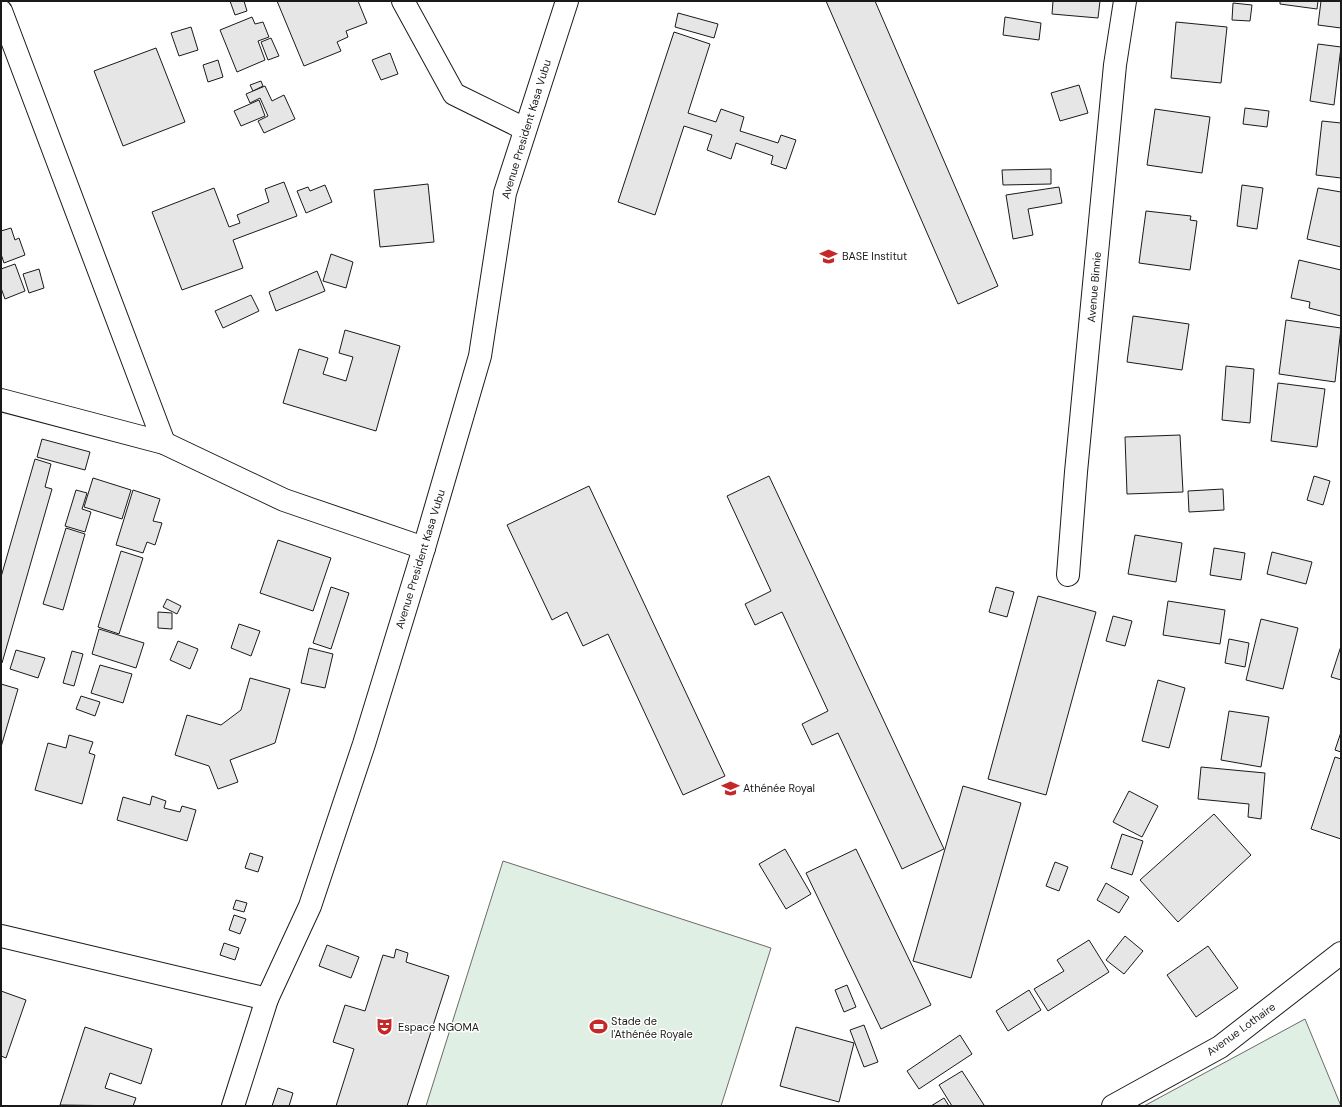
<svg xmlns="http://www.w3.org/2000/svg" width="1342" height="1107" font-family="'DM Sans',sans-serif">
	<rect width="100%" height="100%" fill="#fff"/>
	<!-- green -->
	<g fill="#e0efe3" stroke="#6a6a6a">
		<path d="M503,861L771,948L721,1106H426Z"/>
		<path d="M1305,1019L1341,1106H1144Z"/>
	</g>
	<!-- building -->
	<g fill="#e6e6e6" stroke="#1a1a1a">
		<path d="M230,1H244L247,11L235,15Z"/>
		<path d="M277,1H358L367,23L346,31L348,37L337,42L341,51L304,66Z"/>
		<path d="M826,1H875L998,286L958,304Z"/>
		<path d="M1053,1H1100L1098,18L1052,14Z"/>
		<path d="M1280,1H1318L1317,9L1280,4Z"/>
		<path d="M1321,1H1341V28L1318,25Z"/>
		<path d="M1233,3L1252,5L1250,21L1232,20Z"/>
		<path d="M678,13L718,24L714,38L675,27Z"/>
		<path d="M252,17L255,24L263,22L269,37L258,41L265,60L237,72L220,30Z"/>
		<path d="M1005,17L1041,23L1039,40L1003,35Z"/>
		<path d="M1176,22L1227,27L1221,83L1171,78Z"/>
		<path d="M191,27L198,50L179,56L171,33Z"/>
		<path d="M674,32L710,44L688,113L716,122L721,109L744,117L740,131L778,143L781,135L796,140L786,169L771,164L773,156L736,143L731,159L707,150L712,135L684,126L655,215L618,202Z"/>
		<path d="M271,38L279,56L268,60L261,42Z"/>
		<path d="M1318,44L1341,47L1334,105L1310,101Z"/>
		<path d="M156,48L185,122L123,146L94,71Z"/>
		<path d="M390,53L398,74L381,80L372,60Z"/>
		<path d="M218,60L223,77L208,82L203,65Z"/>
		<path d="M261,81L263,86L253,91L250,85Z"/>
		<path d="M1079,85L1088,113L1060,121L1051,93Z"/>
		<path d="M265,86L272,101L284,95L295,119L264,133L258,121L268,116L260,98L250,103L246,94Z"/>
		<path d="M259,100L265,116L241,126L234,111Z"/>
		<path d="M1245,108L1269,111L1267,127L1243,124Z"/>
		<path d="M1155,109L1210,117L1202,173L1147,165Z"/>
		<path d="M1322,121L1341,123V178L1316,175Z"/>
		<path d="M1051,169V184L1003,185L1002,170Z"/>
		<path d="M284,182L297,216L233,240L243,268L182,290L152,212L214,188L229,227L240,223L237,215L269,202L265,189Z"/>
		<path d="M428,184L434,242L380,247L374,190Z"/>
		<path d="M325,185L332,202L306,213L297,191L308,187L310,191Z"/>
		<path d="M1242,185L1263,188L1257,229L1237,226Z"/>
		<path d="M1059,187L1062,203L1028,209L1033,235L1013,239L1006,195Z"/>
		<path d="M1318,188L1341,192V247L1307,239Z"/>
		<path d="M1146,211L1191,216L1190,220L1197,221L1190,270L1139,263Z"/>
		<path d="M11,228L15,240L19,238L25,255L4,263L1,254V231Z"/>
		<path d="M331,254L353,262L346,288L323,281Z"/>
		<path d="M1299,260L1341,270V316L1309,308L1310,302L1291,298Z"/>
		<path d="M15,264L25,291L5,299L1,288V269Z"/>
		<path d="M39,269L44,288L29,293L23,274Z"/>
		<path d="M317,271L325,291L276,311L269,292Z"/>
		<path d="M251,295L259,311L223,328L215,311Z"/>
		<path d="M1133,316L1189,324L1182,370L1127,362Z"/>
		<path d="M1286,320L1341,328L1335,382L1279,374Z"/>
		<path d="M345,330L400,346L376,431L283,403L299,349L328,358L323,374L346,381L353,357L339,353Z"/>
		<path d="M1226,366L1254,369L1250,423L1222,420Z"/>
		<path d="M1278,383L1325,389L1317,447L1271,441Z"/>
		<path d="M1180,435L1183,492L1127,494L1125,437Z"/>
		<path d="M42,439L90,452L85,470L37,457Z"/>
		<path d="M35,459L51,464L45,487L52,489L2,663H1V577Z"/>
		<path d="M769,476L944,849L902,869L838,733L812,745L802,724L828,711L782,612L755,625L745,604L771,591L727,496Z"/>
		<path d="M1314,476L1330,481L1323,505L1307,500Z"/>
		<path d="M93,478L131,490L122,519L84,507Z"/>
		<path d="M589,486L725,776L683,795L608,634L583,646L567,612L552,620L507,525Z"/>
		<path d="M1223,489L1224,510L1189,512L1188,491Z"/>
		<path d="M76,490L87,493L82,509L91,512L85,532L65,526Z"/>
		<path d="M133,490L160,499L153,521L162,523L155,545L147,542L143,553L116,545Z"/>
		<path d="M66,528L85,534L63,610L43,604Z"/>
		<path d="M1135,535L1182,543L1176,582L1128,574Z"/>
		<path d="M278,540L331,558L313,611L260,593Z"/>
		<path d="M1214,548L1245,553L1241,580L1210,575Z"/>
		<path d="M121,551L143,558L119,634L98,627Z"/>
		<path d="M1272,552L1312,562L1306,584L1267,574Z"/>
		<path d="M331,587L349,593L331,649L313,643Z"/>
		<path d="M996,587L1014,592L1007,617L989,612Z"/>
		<path d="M1038,596L1096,612L1046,795L988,779Z"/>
		<path d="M167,599L181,606L177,614L163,607Z"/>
		<path d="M1168,601L1225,610L1220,644L1163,635Z"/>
		<path d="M158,612L172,613V629L158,628Z"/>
		<path d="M1113,616L1132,621L1125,646L1106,641Z"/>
		<path d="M1261,619L1298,628L1283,689L1246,680Z"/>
		<path d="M239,624L260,631L251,656L231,648Z"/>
		<path d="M99,629L144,643L136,668L92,654Z"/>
		<path d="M1229,639L1249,643L1245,667L1225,663Z"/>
		<path d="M178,641L198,649L190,669L170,660Z"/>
		<path d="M1341,646V680L1331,677Z"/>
		<path d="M309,648L333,654L325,688L301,683Z"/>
		<path d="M16,650L45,658L38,678L10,669Z"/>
		<path d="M72,651L83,654L74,686L63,683Z"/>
		<path d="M100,665L132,674L123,703L91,693Z"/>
		<path d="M250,678L290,689L275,743L230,760L238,782L218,789L209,766L175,755L187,715L221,725L241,710Z"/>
		<path d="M1158,680L1185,688L1169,748L1142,741Z"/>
		<path d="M1,684L18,689L1,747Z"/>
		<path d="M81,696L100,702L95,716L76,709Z"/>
		<path d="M1229,711L1269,717L1261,767L1221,760Z"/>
		<path d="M1341,732V752L1335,750Z"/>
		<path d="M69,735L93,742L89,753L95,755L82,804L35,790L48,743L66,748Z"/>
		<path d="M1335,757L1341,759V839L1311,829Z"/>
		<path d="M1201,767L1265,773L1261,819L1248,817L1249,804L1198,799Z"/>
		<path d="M963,786L1021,803L971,978L913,961Z"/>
		<path d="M1129,791L1158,806L1142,837L1113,822Z"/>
		<path d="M152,796L166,801L164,808L180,812L182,806L196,810L187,841L117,820L123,797L150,805Z"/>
		<path d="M1214,814L1251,855L1178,922L1140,880Z"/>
		<path d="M1122,834L1143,841L1132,875L1111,868Z"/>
		<path d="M785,849L811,894L786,909L759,864Z"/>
		<path d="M856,849L931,1005L881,1029L806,873Z"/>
		<path d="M250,853L263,857L258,872L245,868Z"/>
		<path d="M1055,862L1068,867L1059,891L1046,886Z"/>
		<path d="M1106,883L1129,897L1119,913L1097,900Z"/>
		<path d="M236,900L247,903L244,912L233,909Z"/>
		<path d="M234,915L246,919L240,934L229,930Z"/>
		<path d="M1125,936L1143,951L1124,974L1106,960Z"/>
		<path d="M1089,940L1109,972L1048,1011L1034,989L1064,971L1057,960Z"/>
		<path d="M224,943L239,948L235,960L220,955Z"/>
		<path d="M327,945L359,957L351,978L319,966Z"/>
		<path d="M1208,946L1238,988L1196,1017L1167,975Z"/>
		<path d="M396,949L408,953L406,962L449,976L407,1106H336L354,1049L333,1042L345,1005L365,1011L383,955L394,958Z"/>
		<path d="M847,985L856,1007L844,1012L835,990Z"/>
		<path d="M1029,990L1041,1010L1008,1031L996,1011Z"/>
		<path d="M1,991L26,1000L6,1058L1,1056Z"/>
		<path d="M864,1025L878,1062L864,1067L850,1030Z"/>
		<path d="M85,1027L152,1049L141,1084L110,1073L105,1088L136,1098L133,1106L60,1105Z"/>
		<path d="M796,1027L854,1043L839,1102L780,1086Z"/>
		<path d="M960,1035L972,1054L919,1089L907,1071Z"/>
		<path d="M962,1071L984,1105L982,1106H952L939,1085Z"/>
		<path d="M278,1088L293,1093L289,1106H272Z"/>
		<path d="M944,1098L949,1106H931Z"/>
	</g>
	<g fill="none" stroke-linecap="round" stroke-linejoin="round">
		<defs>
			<g id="minor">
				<path d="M403,1L454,94L525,129"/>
				<path d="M1,11L164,443"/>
				<path d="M1,400L164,443L284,500L424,548"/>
				<path d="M1068,575L1076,472L1115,65L1125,1"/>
				<path d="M1,936L267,999"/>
				<path d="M233,1106L267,999L310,906L364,744L424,548L480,356L505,193L567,1"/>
				<path d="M1113,1106L1220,1047L1341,953"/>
			</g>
		</defs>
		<!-- minor casing -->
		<use href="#minor" stroke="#1a1a1a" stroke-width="24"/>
		<!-- minor -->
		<use href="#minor" stroke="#fff" stroke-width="22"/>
	</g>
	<!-- icons -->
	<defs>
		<symbol id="school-bare" viewBox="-9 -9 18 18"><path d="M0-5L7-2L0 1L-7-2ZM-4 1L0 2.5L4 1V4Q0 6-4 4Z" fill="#c62828" stroke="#fff" stroke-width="2.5" paint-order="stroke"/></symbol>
		<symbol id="theatre-bare" viewBox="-9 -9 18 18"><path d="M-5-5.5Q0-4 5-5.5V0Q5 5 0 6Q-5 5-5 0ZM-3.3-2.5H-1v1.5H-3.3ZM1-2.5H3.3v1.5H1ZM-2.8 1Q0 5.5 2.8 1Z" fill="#c62828" stroke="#fff" stroke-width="2.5" paint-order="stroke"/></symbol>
		<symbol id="stadium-bare" viewBox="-9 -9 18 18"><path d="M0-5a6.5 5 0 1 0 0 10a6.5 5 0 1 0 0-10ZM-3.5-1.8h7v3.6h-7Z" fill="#c62828" stroke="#fff" stroke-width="2.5" paint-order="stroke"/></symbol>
	</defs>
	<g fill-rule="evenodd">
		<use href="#school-bare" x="816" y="244" width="25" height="25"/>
		<use href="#school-bare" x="718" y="776" width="25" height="25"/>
		<use href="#theatre-bare" x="372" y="1014" width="25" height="25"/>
		<use href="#stadium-bare" x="586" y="1014" width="25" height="25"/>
	</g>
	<g text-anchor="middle" stroke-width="3" stroke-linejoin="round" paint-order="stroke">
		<!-- street labels -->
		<g font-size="11" fill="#1a1a1a" stroke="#fff">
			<text transform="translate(526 129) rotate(-73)" y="4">Avenue President Kasa Vubu</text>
			<text transform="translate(1094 287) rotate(-85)" y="4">Avenue Binnie</text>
			<text transform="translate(420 559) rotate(-73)" y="4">Avenue President Kasa Vubu</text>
			<text transform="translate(1241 1029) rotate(-36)" y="4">Avenue Lothaire</text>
		</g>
		<!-- poi labels -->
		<g font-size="11" fill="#1a1a1a" stroke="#fff" text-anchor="start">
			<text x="842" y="260">BASE Institut</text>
			<text x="743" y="792">Athénée Royal</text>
			<text x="611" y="1025">Stade de<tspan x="611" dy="13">l'Athénée Royale</tspan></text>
			<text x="398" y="1031">Espace NGOMA</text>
		</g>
	</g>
	<!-- border -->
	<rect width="1342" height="1107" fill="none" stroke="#1a1a1a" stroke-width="4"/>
</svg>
